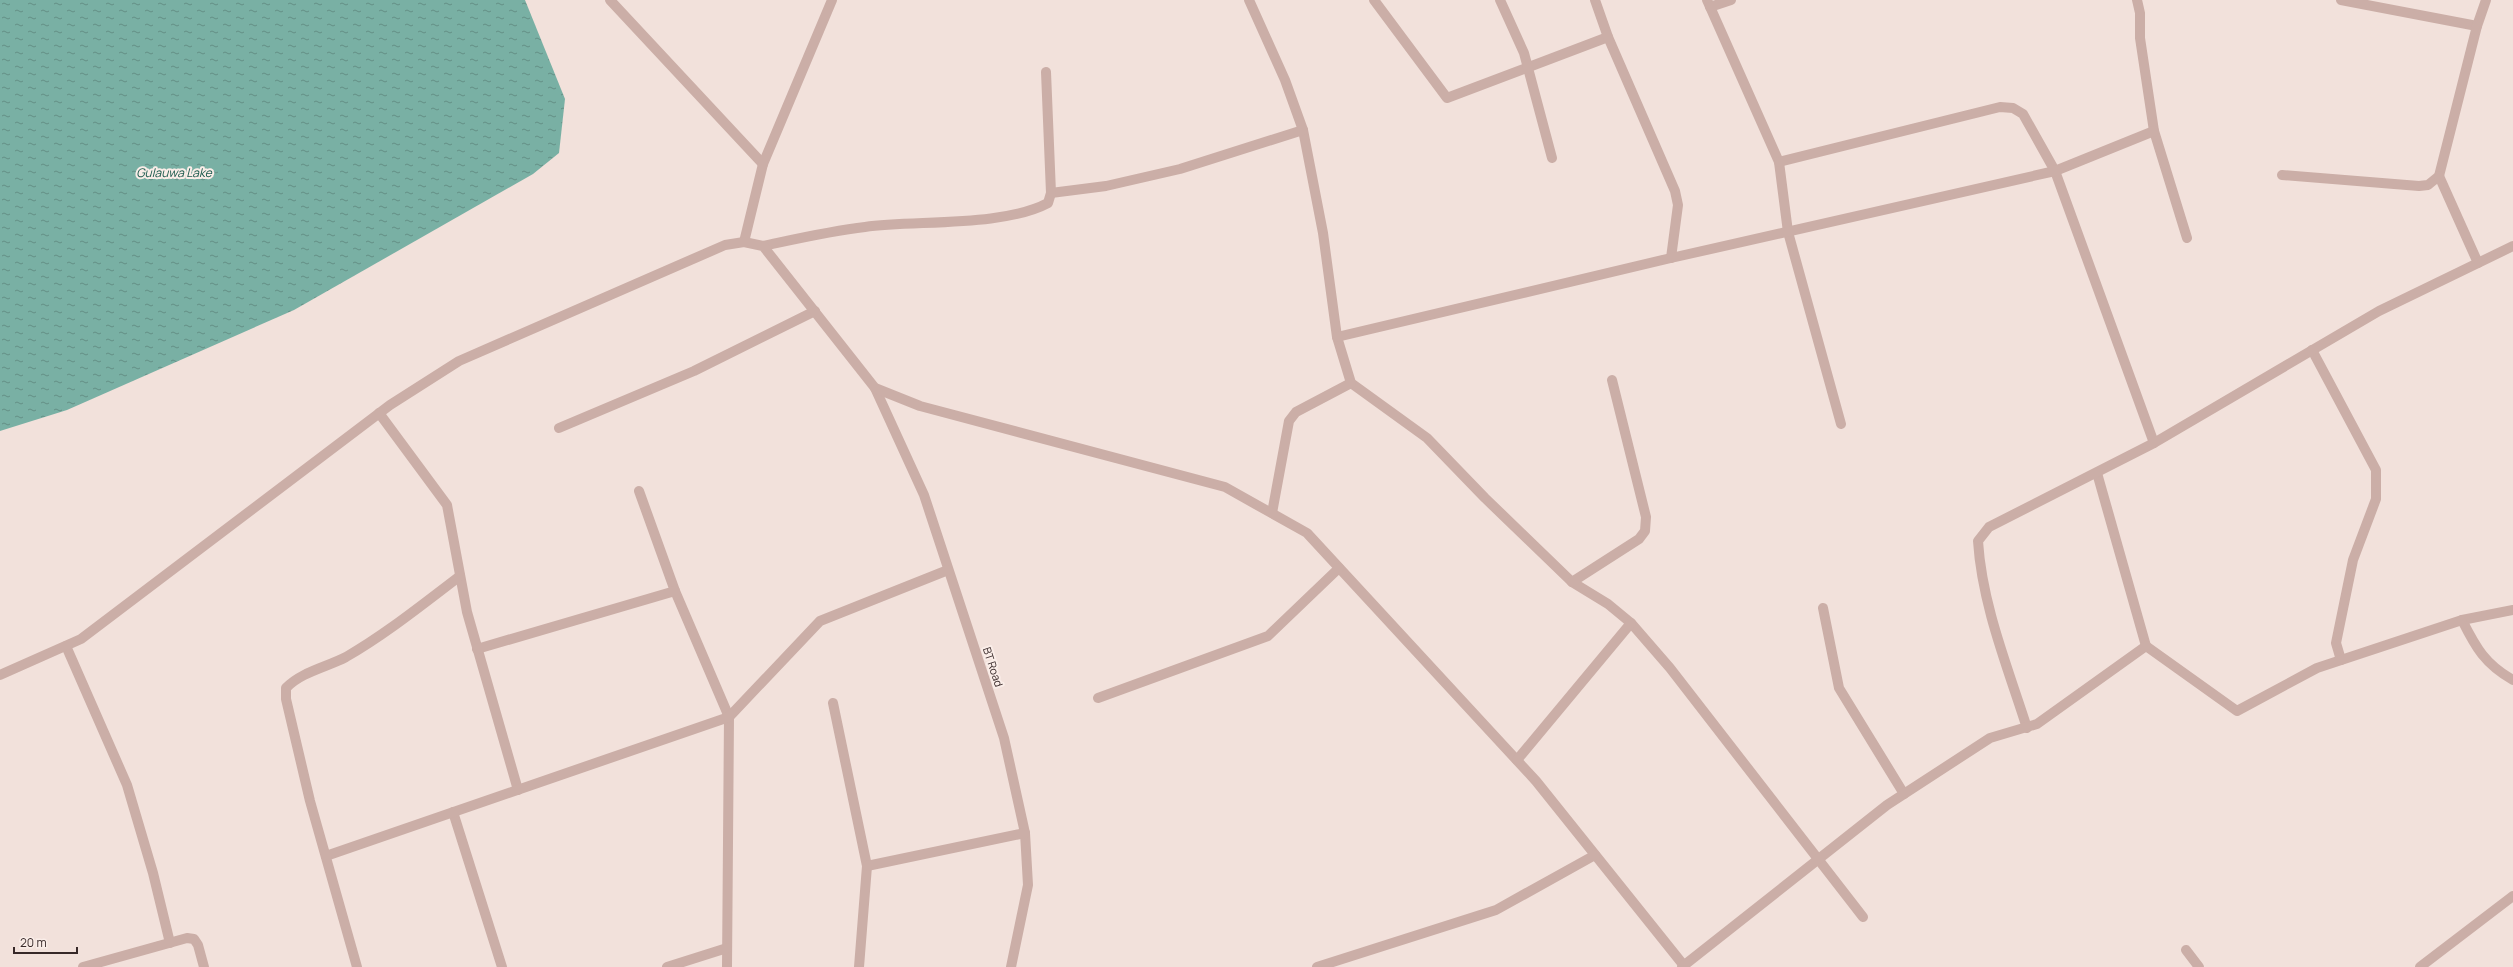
<svg xmlns="http://www.w3.org/2000/svg" width="2513" height="967" font-family="Manrope,sans-serif">
	<defs>
		<pattern id="water-ripples" width="26" height="14" patternUnits="userSpaceOnUse"><rect width="26" height="14" fill="#79b0a4"/><path d="M2 4q2-2 4 0t4 0M15 11q2-2 4 0t4 0" fill="none" stroke="#648f86"/></pattern>
	</defs>
	<rect width="100%" height="100%" fill="#f2e1db"/>
	<!-- water -->
	<path fill="url(#water-ripples)" d="M0,0H525L565,99L559,153L533,174L294,310L67,410L0,431Z"/>
	<g fill="none" stroke-linecap="round" stroke-linejoin="round">
		<!-- minor -->
		<g stroke="#cbaea7" stroke-width="10">
			<path d="M610,0L763,164"/>
			<path d="M1249,0L1285,80L1303,130L1323,233L1337,337L1351,383L1427,438L1485,498L1572,582L1608,604L1631,623L1670,668L1863,917"/>
			<path d="M1374,0L1447,98L1608,37"/>
			<path d="M1500,0L1524,53L1552,158"/>
			<path d="M1595,0L1608,37L1675,191L1678,205L1671,258"/>
			<path d="M1707,0L1779,162L1788,232L1841,424"/>
			<path d="M2137,0L2140,13V38L2154,131L2187,238"/>
			<path d="M2341,0L2477,26"/>
			<path d="M1710,7L1731,0"/>
			<path d="M1779,162L2000,107L2013,108L2023,114L2055,171L2154,443"/>
			<path d="M2282,175L2419,186L2428,185L2439,176L2477,26L2486,0"/>
			<path d="M2439,176L2478,263"/>
			<path d="M1051,193L1106,186L1180,169L1303,130"/>
			<path d="M744,242L763,164L832,0"/>
			<path d="M763,246C796,239 830,231 865,227C917,220 1003,227 1048,203L1051,193L1046,72"/>
			<path d="M1337,337L1671,258L2055,171L2154,131"/>
			<path d="M2312,350L2376,470V499L2353,560L2336,643L2341,660"/>
			<path d="M875,388L924,495L1004,738L1025,833L1028,885L1011,967"/>
			<path d="M379,413L447,505L467,612L518,790"/>
			<path d="M559,428L694,371L815,311"/>
			<path d="M2097,473L2146,646"/>
			<path d="M639,491L675,591L729,717L727,967"/>
			<path d="M1272,513L1289,421L1296,412L1351,383"/>
			<path d="M1572,582L1639,539L1645,531L1646,517L1612,380"/>
			<path d="M1823,608L1839,688L1904,794"/>
			<path d="M2513,610L2462,620C2476,648 2485,664 2513,680"/>
			<path d="M66,646L127,785L153,873L170,943"/>
			<path d="M477,649L675,591"/>
			<path d="M0,675L81,639L390,405L459,361L725,245L744,242L763,246L875,388L920,406L1225,487L1307,533L1536,781L1685,967"/>
			<path d="M1098,698L1268,636L1339,568"/>
			<path d="M833,703L867,866L859,967"/>
			<path d="M2027,728C2008,668 1982,605 1978,541L1989,527L2154,443L2379,311L2513,246"/>
			<path d="M1517,760L1631,623"/>
			<path d="M453,812L502,967"/>
			<path d="M326,856L729,717L820,621L948,570"/>
			<path d="M867,866L1025,833"/>
			<path d="M2186,950L2199,967"/>
			<path d="M83,967L187,938L194,939L198,945L204,967"/>
			<path d="M357,967L310,801L286,699V688C301,672 327,667 346,657C386,634 423,604 460,576"/>
			<path d="M667,967L727,948"/>
			<path d="M1317,967L1496,910L1595,855"/>
			<path d="M1682,967L1887,805L1990,738L2037,724L2146,646L2237,711L2317,668L2462,620"/>
			<path d="M2420,967L2513,896"/>
		</g>
	</g>
	<g text-anchor="middle" stroke-width="4" stroke-linejoin="round" paint-order="stroke">
		<!-- street labels -->
		<g font-size="11" fill="#372828" stroke="#faede8">
			<text transform="translate(993 667) rotate(72)" y="4">BT Road</text>
		</g>
		<!-- water labels -->
		<g font-size="12" font-style="italic" fill="#1c5a4d" stroke="#faede8">
			<text x="174" y="177">Gulauwa Lake</text>
		</g>
	</g>
	<!-- scale -->
	<path d="M14 947v6h63v-6" fill="none" stroke="#372828" stroke-width="2"/>
	<text x="20" y="947" font-size="12" fill="#372828" stroke="#faede8" stroke-width="3" paint-order="stroke">20 m</text>
</svg>
